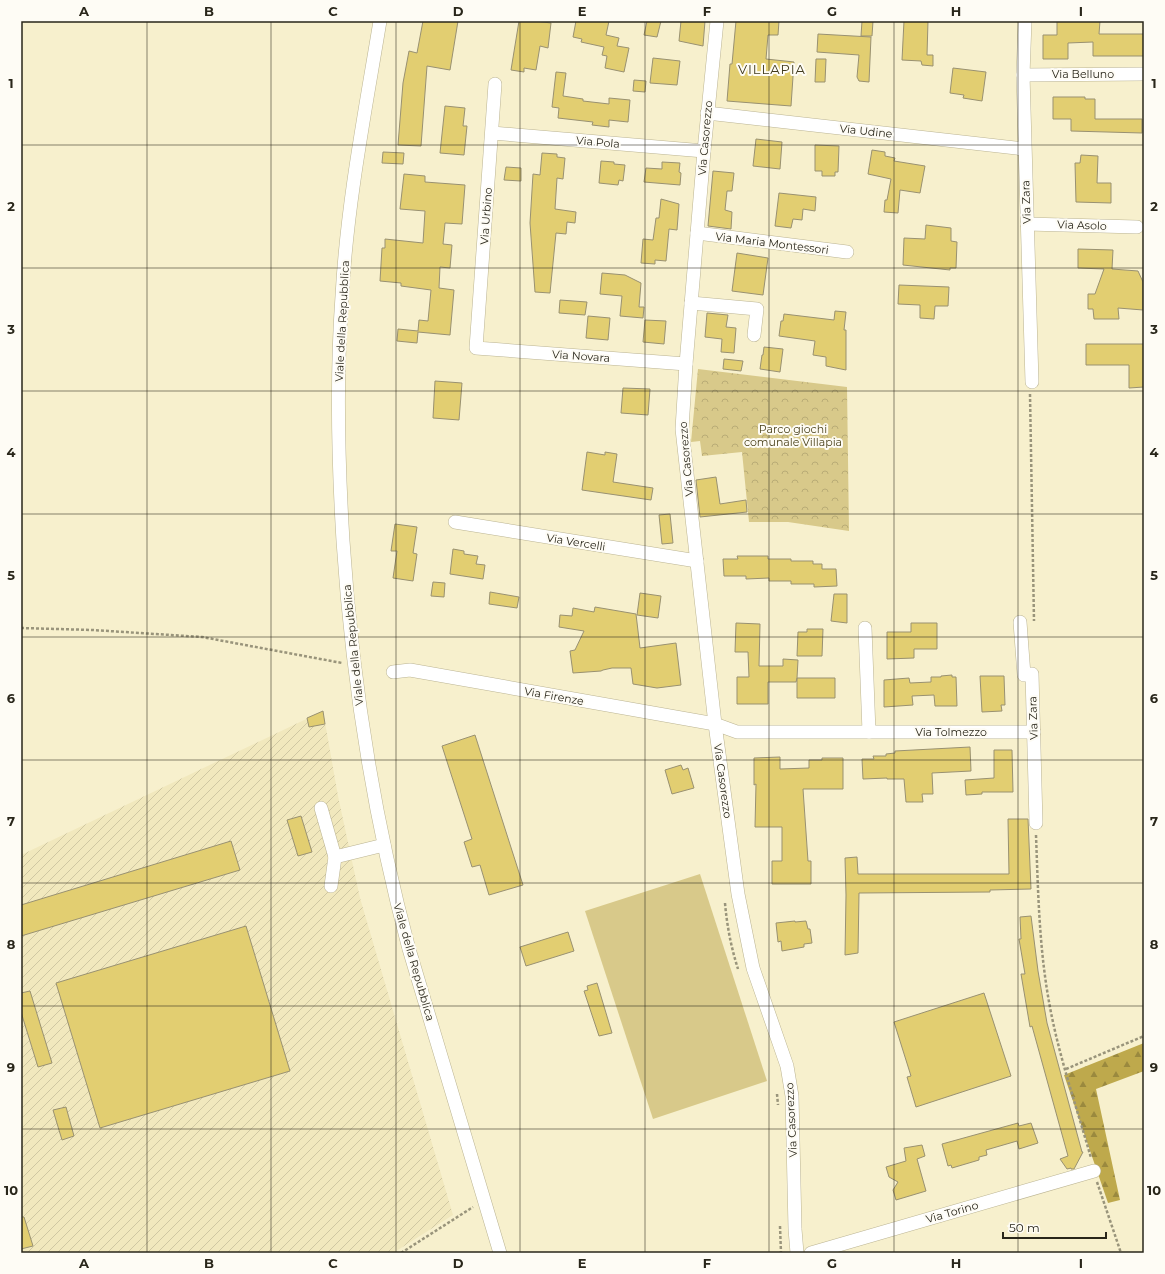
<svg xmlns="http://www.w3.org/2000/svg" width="1165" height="1274" font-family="Montserrat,sans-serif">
	<defs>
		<pattern id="industrial-furrows" width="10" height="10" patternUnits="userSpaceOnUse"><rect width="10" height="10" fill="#f1e8bd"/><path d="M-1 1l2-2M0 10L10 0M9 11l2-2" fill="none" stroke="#cfc7a2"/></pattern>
		<pattern id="forest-firs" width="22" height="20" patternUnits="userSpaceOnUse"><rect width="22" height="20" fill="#bea94c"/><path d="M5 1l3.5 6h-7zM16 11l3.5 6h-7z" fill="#9a893e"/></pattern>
		<pattern id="park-crowns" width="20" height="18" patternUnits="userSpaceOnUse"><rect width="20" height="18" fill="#d8c98a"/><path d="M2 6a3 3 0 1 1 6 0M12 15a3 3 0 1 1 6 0" fill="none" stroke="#b9ac76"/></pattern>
	</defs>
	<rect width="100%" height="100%" fill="#f7f0cd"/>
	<!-- industrial -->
	<path fill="url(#industrial-furrows)" d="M323,711L338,796L360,898L453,1215L393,1253H21V855Z"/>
	<!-- forest -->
	<path fill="url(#forest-firs)" d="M1144,1043V1071L1096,1089L1120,1200L1108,1203L1064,1075Z"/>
	<!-- park -->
	<path fill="url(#park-crowns)" d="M698,369L847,387L849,531L788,522H749L742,452L702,456L700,441L691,442Z"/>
	<!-- garden -->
	<path fill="#d8c98a" d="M700,874L767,1081L653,1119L585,911Z"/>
	<!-- building -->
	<g fill="#e2ce71" stroke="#999171">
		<path d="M423,21H458L450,70L427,66L421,146L398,145L403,83L409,51L417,53Z"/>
		<path d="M519,21H535L551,23L548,48L540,46L536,70L524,68V72L511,70Z"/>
		<path d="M576,21H609L606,35L619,38L617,46L629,48L624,72L605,68L607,56L602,55L604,47L581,42L582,39L573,37Z"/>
		<path d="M647,21H661L657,37L644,35Z"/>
		<path d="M681,21H705L703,46L679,41Z"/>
		<path d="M736,21H779L778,35H768L766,59L794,62L791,106L727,101L730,64H732Z"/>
		<path d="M862,21H873L872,36H861Z"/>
		<path d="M904,21H928L927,55H933V66L922,65L921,61L902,60Z"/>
		<path d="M1057,21H1100L1099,34H1144V56H1093V42L1068,43V59H1043V35H1057Z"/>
		<path d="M818,34L871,37L869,82L859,81L857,77L859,55L817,52Z"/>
		<path d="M653,58L680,61L677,85L650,83Z"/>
		<path d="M816,59H826L825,82H815Z"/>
		<path d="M953,68L986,72L982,101L963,98L964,95L950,93Z"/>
		<path d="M556,72L566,73L563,96L583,99V101L609,104V98L630,100L628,122L609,120V127L592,125L593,122L558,118L559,108L552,107Z"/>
		<path d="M634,80L646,81L645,92L633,91Z"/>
		<path d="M1053,97H1085V99H1095V119H1142V133L1071,131V119H1053Z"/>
		<path d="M445,106L465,108L463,126H467L464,155L440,153Z"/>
		<path d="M756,139L782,142L780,169L753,166Z"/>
		<path d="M815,145L839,146L838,172H835V176H822V171H815Z"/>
		<path d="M872,150L885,152V156L895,158L894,161L925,166L920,193L900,190L898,213L884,212L885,200H887L891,179L868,174Z"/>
		<path d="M383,152L404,153L403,164L382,163Z"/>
		<path d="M542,153L557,154V157L565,158L563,179L557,178L555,209L576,212L575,223L567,222L566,234L556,233L550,293L535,292L530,223L533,174L540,175Z"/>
		<path d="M1081,155L1098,156L1097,183H1111V203L1076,202L1075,163H1080Z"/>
		<path d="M601,161L614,162V164L625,165L623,181L619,180L618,185L599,183Z"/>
		<path d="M662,162L680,163L679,172L681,173L680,185L644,182L646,168L662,169Z"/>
		<path d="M506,167L521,168V181L504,180Z"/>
		<path d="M713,171L734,173L732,191H727L725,210L732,212L731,229L708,226Z"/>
		<path d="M404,174L425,176V182L465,185L462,224L445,223L443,244L452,245L450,268L440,267L439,288L454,290L450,335L418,332L417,343L397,341L398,329L418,331L419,320L428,321L431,290L401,286V283L380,281L382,248H385V239L423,243L425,211L400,209Z"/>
		<path d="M779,193L816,197L815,211L803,209L802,220L793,219L791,228L775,226Z"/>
		<path d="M661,199L679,204L677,230L669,229L666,261L655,260V264L641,263L643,239L653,240L656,218H659Z"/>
		<path d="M926,225L951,228V241L957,242L956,268H950V270L903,265L904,238L925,239Z"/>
		<path d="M1078,249L1113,250L1112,269L1138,271L1143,282V310L1118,308L1119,319H1094L1093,309H1088V294H1095L1104,269L1078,268Z"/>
		<path d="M737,253L768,258L763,295L732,291Z"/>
		<path d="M602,273L625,275L641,283L639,307H644L643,318L620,316L622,296L600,294Z"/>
		<path d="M899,285L949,287L948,306H935L934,319L920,318V305L898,304Z"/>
		<path d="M560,300L587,302L585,315L559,313Z"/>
		<path d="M835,311L846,312L844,330H846V370L826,366V357L813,355L815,341L779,336L781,321H783L784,314L834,320Z"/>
		<path d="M707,313L728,315L726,327L736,328L734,353L721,352L722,339L705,337Z"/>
		<path d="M588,316L610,318L608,340L586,338Z"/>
		<path d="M645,320L666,321L664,344L643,342Z"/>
		<path d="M1086,344H1144V387L1129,388V365H1086Z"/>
		<path d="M764,347L783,349L780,372L760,369L762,355H763Z"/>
		<path d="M724,359L743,361L741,371L723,369Z"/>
		<path d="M435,381L462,383L459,420L433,418Z"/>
		<path d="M623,388L650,389L648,415L621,413Z"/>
		<path d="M587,452L605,455V452L617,454L613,482L653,488L651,500L582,490Z"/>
		<path d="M716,477L720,504L746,500L747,512L700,517L696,480Z"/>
		<path d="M670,514L673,543L662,544L659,515Z"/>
		<path d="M395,524L417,527L413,553L417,554L413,581L393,578L397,551H391Z"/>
		<path d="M453,549L464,551V554L478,556L476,564L485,565L483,579L450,574Z"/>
		<path d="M737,556H768V559H791V561H813V564H822V569H836L837,586L814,587V584H791V581H769V578L746,579V576H724L723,559H738Z"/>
		<path d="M433,582L445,583L444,597L431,596Z"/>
		<path d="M490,592L519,597L517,608L489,604Z"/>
		<path d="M640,593L661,596L658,618L637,615Z"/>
		<path d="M834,594H847V623L831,621Z"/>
		<path d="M595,607L636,614L640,648L676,643L681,685L657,688L633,684L631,668H612L603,670L601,671L573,673L570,651L575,650L584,631L559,627L560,615L572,616L573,608L594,612Z"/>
		<path d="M736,623L760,624L759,666H783V659L798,660L797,678H835V698H797V678L796,682H768V704H737V677H749L748,652H735Z"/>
		<path d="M911,623H937V649H914V658L887,659V632H911Z"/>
		<path d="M807,629H823L822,656H797L798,632H807Z"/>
		<path d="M952,675V677H956L957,706H935L934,695L912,696L913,705L884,707V680L909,678L910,683L931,682V677H941V676Z"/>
		<path d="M980,676H1004L1005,705H1001L1002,711L982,712Z"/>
		<path d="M323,711L325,724L309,727L307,718Z"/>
		<path d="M475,735L523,885L489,895L480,865L472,867L464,842L472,839L442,746Z"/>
		<path d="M970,747L971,771L932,773L933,794H922L923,802H906L904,779H887V778L863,779L862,759H874L873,756H886V754L895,753V751Z"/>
		<path d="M994,750H1012L1013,792H982V794L966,795L965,780L994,778Z"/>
		<path d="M780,757V769L809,768V760H822V758H843V789H803L808,861H811V884H772V861H782V827H755L756,784L754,785V758Z"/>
		<path d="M681,765L683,770L688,768L694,788L672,794L665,770Z"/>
		<path d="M301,816L312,852L298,856L287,820Z"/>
		<path d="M1008,819H1028L1031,889L990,890V892L859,893L858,953L845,955L846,895L845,858L857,857L858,874H1009Z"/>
		<path d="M231,841L240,870L21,936V905Z"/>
		<path d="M1031,916L1038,971L1047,1023L1082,1152H1083L1074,1169H1071V1168L1067,1169L1060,1159L1068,1156L1032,1026L1030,1027L1021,974H1025L1019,939H1021L1020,917Z"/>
		<path d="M795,921V922L806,921L808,929H810L812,943L804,944V947L782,951L781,941L778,942L776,923Z"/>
		<path d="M246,926L290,1071L100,1128L56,983Z"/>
		<path d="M568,932L574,951L526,966L520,947Z"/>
		<path d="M597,983L612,1033L599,1036L584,991L588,990L587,986Z"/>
		<path d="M30,991L52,1063L38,1067L21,1012V993Z"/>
		<path d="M984,993L1011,1076L916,1107L907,1077L911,1076L894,1022Z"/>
		<path d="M66,1107L74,1136L62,1140L53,1110Z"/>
		<path d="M1018,1123L1019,1126L1031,1123L1038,1143L1019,1149L1017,1141L986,1150L987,1155L979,1157V1160L952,1168L951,1165L948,1166L942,1144Z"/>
		<path d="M922,1145L925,1156L917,1159L926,1191L896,1200L893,1190L898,1182L889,1177L886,1167L906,1161L904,1148Z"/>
		<path d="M21,1217H24L33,1246L21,1249Z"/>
	</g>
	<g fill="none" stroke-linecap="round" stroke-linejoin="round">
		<defs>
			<g id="minor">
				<path d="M380,21C365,112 347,204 342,296C336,378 338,459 343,541C352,679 373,815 409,949L500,1253"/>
				<path d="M717,21L704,151L686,364L682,429L715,724L738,894L753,968L787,1066L792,1096L795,1229L797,1253"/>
				<path d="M1025,21L1023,75L1032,382"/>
				<path d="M1023,75L1144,74"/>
				<path d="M495,84L476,348L686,364"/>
				<path d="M707,113L1024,149"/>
				<path d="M492,133L704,151"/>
				<path d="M1027,224L1137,227"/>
				<path d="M697,233L847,252"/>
				<path d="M691,303L757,309L754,335"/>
				<path d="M455,522L697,561"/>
				<path d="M1020,622L1024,675L1032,674L1036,823"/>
				<path d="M865,628L869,732"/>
				<path d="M393,672L410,670L715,724L737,732H1034"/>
				<path d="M321,808L335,857"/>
				<path d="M331,886L335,857L384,845"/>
				<path d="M811,1253L1094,1171"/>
			</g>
		</defs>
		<!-- minor casing -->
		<use href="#minor" stroke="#bbb493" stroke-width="14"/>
		<!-- path -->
		<g stroke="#99947b" stroke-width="2.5" stroke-dasharray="3 2" stroke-linecap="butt">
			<path d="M1030,394L1034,621"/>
			<path d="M21,628L93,630L202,637L342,663"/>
			<path d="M1036,835C1038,889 1039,943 1048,996C1057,1051 1076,1105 1091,1158"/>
			<path d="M725,903C727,926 731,947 738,969"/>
			<path d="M1066,1069L1144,1036"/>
			<path d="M777,1094L778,1105"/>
			<path d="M1097,1182L1121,1253"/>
			<path d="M780,1226L781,1253"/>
			<path d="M401,1253L473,1207"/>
		</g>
		<!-- minor -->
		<use href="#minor" stroke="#fff" stroke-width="13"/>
	</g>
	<!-- grid -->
	<path fill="none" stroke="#29261a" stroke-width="1" stroke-opacity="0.55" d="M147,21V1253M271,21V1253M396,21V1253M520,21V1253M645,21V1253M769,21V1253M894,21V1253M1018,21V1253M21,145H1144M21,268H1144M21,391H1144M21,514H1144M21,637H1144M21,760H1144M21,883H1144M21,1006H1144M21,1129H1144"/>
	<g text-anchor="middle" stroke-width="4" stroke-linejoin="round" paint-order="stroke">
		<!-- street labels -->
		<g font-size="11" fill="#29261a" stroke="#fefcf5">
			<text x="1083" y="78">Via Belluno</text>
			<text transform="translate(866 131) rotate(6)" y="4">Via Udine</text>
			<text transform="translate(705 138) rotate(-85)" y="4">Via Casorezzo</text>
			<text transform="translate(598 142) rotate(5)" y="4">Via Pola</text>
			<text transform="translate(1026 202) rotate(-92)" y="4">Via Zara</text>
			<text transform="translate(486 216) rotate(-86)" y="4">Via Urbino</text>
			<text transform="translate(1082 225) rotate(2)" y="4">Via Asolo</text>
			<text transform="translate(772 243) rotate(7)" y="4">Via Maria Montessori</text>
			<text transform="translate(342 321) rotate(-87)" y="4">Viale della Repubblica</text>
			<text transform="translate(581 356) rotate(4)" y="4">Via Novara</text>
			<text transform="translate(686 459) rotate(-95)" y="4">Via Casorezzo</text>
			<text transform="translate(576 542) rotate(9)" y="4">Via Vercelli</text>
			<text transform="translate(353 645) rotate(-96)" y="4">Viale della Repubblica</text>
			<text transform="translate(554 696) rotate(10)" y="4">Via Firenze</text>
			<text transform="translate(1033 718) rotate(-92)" y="4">Via Zara</text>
			<text x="951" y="736">Via Tolmezzo</text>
			<text transform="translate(723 781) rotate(82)" y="4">Via Casorezzo</text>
			<text transform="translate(414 962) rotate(74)" y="4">Viale della Repubblica</text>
			<text transform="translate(791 1120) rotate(-93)" y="4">Via Casorezzo</text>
			<text transform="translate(952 1212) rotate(-16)" y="4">Via Torino</text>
		</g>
		<!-- park labels -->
		<g font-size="11" fill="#483f18" stroke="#fefcf5">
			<text x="793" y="433">Parco giochi<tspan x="793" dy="13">comunale Villapia</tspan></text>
		</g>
		<!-- quarter labels -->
		<g font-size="13" letter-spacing="1" fill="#413b1e" stroke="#fefcf5">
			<text x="772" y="74">VILLAPIA</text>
		</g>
	</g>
	<!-- border -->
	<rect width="1165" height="1274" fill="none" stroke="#fefcf5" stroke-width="44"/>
	<!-- scale -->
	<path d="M1003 1232v6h103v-6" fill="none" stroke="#29261a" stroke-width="2"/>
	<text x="1009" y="1232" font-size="12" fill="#29261a" stroke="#fefcf5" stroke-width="3" paint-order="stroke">50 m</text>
	<rect x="22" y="22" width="1121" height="1230" fill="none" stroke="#29261a" stroke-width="1.5"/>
	<g font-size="13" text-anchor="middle" font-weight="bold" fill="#29261a">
		<text x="84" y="16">A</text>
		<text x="209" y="16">B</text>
		<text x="333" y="16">C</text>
		<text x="458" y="16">D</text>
		<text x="582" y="16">E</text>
		<text x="707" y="16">F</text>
		<text x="832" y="16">G</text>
		<text x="956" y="16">H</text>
		<text x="1081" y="16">I</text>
		<text x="11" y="88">1</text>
		<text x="1154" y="88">1</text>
		<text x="11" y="211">2</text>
		<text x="1154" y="211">2</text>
		<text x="11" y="334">3</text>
		<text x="1154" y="334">3</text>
		<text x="11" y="457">4</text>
		<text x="1154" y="457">4</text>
		<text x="11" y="580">5</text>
		<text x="1154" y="580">5</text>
		<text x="11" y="703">6</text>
		<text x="1154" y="703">6</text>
		<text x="11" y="826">7</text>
		<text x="1154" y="826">7</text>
		<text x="11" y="949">8</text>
		<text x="1154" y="949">8</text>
		<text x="11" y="1072">9</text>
		<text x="1154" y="1072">9</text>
		<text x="11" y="1195">10</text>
		<text x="1154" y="1195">10</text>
		<text x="84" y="1268">A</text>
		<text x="209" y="1268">B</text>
		<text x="333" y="1268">C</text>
		<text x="458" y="1268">D</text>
		<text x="582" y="1268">E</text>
		<text x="707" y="1268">F</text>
		<text x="832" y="1268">G</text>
		<text x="956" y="1268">H</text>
		<text x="1081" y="1268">I</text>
	</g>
</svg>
